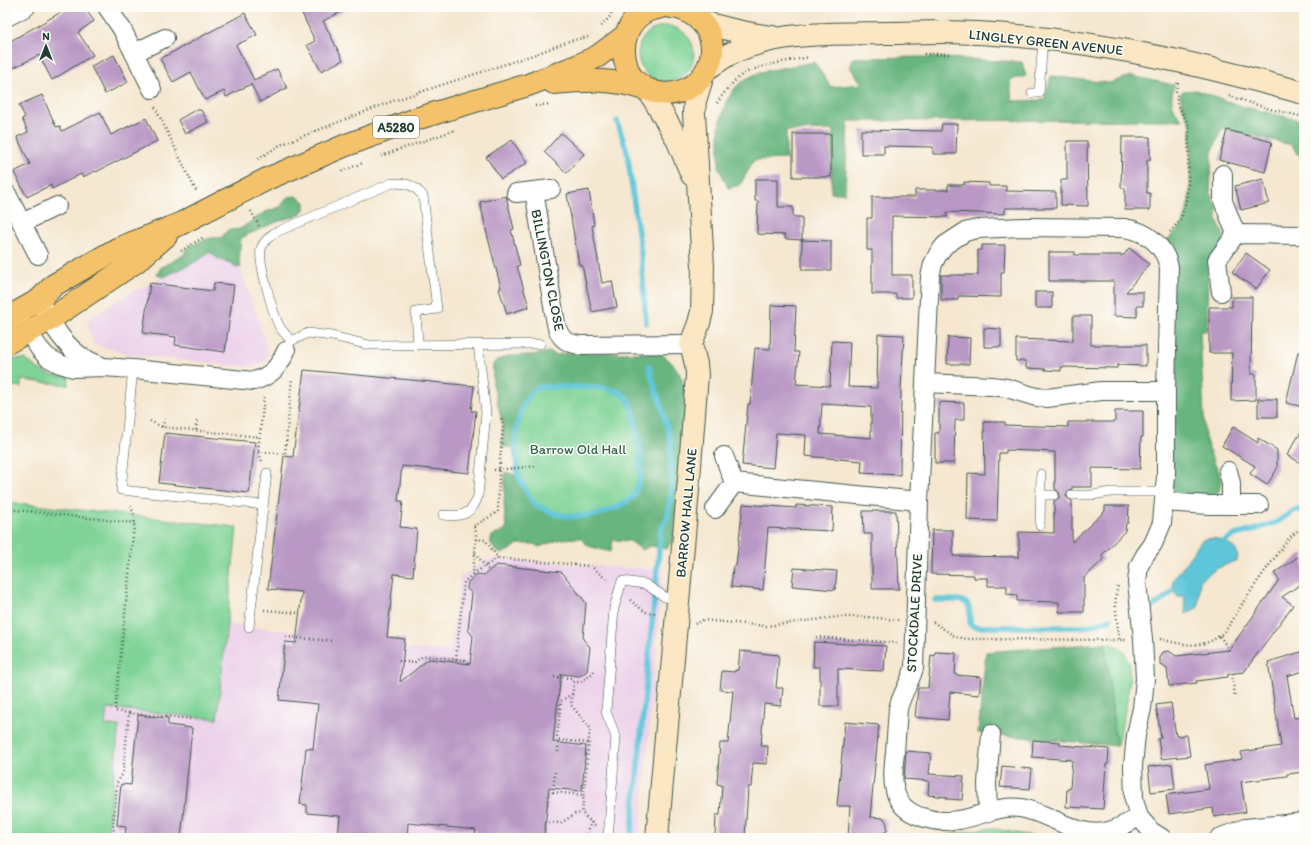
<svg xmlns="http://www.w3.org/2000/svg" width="1311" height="845" font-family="Itim,sans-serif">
	<rect width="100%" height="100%" fill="#fdfcf7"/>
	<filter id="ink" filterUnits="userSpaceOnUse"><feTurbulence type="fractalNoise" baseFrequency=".025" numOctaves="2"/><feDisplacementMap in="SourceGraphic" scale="8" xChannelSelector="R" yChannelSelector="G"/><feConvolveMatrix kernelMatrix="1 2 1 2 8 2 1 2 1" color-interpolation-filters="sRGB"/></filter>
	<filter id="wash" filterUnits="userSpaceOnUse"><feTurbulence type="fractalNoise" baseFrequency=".012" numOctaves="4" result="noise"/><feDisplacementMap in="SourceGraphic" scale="16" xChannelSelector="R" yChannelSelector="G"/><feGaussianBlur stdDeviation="0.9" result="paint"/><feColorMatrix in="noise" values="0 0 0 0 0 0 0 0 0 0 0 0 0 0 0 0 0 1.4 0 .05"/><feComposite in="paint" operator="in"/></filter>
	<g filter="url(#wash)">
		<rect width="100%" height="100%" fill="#f5e7d0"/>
		<!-- built -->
		<g fill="#ecd1ea">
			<path d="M210,249L238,262L266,343L268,350V356L264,362L257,366L248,367L141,356L121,352L93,344L87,320L135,290L142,288Z"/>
			<path d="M488,559L663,570L640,838H7L105,725L107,708L217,719L227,624L386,642L392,638L405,639V648L451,651L460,577Z"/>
		</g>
		<!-- green -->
		<g fill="#7fd396" stroke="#4f8865">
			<circle cx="666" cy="54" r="28"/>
			<path d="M12,359H25C43,373 46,375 69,377L68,385L21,380V387L7,385V361Z"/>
			<path d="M539,387H599L619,392L628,399L634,414L641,454L640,479L634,496L620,506L599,514L571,517L552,513L534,504L518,476L515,447L517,425L524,403L532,392Z"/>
			<path d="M7,502L237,527L217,719L107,708L105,725L119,726L107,838H7Z"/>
			<path d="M1105,643C1115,644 1123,648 1127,658C1135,679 1122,724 1117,745L1116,746Z"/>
			<path d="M990,828L1042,838H930Z"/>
		</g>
		<!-- forest -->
		<g fill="#67b57f" stroke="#43795a">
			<path d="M922,57L1022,62L1026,76L1010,80L1012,101L1044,100L1051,76L1109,83L1131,76L1174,85C1170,102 1171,106 1182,120L848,121L845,193H831L833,130L786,131V159L754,160L740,185L728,188L719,168V126L726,102L735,88L744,80L760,72L814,62L831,87L862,84L850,67L853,58Z"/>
			<path d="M1196,90L1244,107L1304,121V156L1297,154L1292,145L1222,128L1212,153L1210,193L1217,208V221L1223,233V243L1219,252L1208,266L1207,331H1200L1205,437L1212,458L1219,471L1221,481L1219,491L1205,500L1179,498L1172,488L1166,241L1179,229L1186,214L1190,193L1191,125L1183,109L1180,94L1183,91Z"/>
			<path d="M296,196L305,202V208L299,215C279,220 260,229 241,238L239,263L241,267L236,268L231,263L218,259L210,252C197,263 179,269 164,277L157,275L161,267L184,255L186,249C196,243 209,236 221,238L228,230L240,229L265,212L280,207L288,197Z"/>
			<path d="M549,352L557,355L566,353H659C679,365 683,378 687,400L674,537L667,549L651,546L642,550L630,541L613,540L611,552L588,546L580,538L561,539L539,547L534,544H518L510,550L501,554L495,550L490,542L492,536L506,529L504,504L505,472L518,476L534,504L552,513L572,517L599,514L620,506L634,496L640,479L641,454L634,414L628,399L619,392L599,387H539C519,400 517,426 515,447H502L503,426L493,384V364C504,354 515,356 530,355C536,355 543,353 549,352Z"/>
			<path d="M1105,643L1116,746L978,733L986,652Z"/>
		</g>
		<!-- water -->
		<path fill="#5ec6da" stroke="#3e8287" d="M1213,538C1223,541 1242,547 1237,560L1216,569L1200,580L1198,607L1186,614L1184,596H1177L1173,591V580L1202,540Z"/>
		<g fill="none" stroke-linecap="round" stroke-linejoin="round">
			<!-- stream -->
			<g stroke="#5ec6da" stroke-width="5.5">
				<path d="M617,121L627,151L641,255L646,323"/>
				<path d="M539,387H599L619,392L628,399L634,414L641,454L640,479L634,496L620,506L599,514L571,517L552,513L534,504L518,476L515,447L517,425L524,403L532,392Z"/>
				<path d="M1225,541L1235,535L1251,531L1277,522L1295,510H1304"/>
				<path d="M935,600H959L967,603C972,610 968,618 971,625L975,627H1084L1093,625L1110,619"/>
				<path d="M1151,607L1160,602L1173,591"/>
				<path d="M631,838L661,530L668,516L671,494V443L662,408L652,378L649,366"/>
			</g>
		</g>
		<g id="blocks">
			<!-- building -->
			<g fill="#b998c5" fill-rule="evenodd">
				<path d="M70,7H84L94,21L78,32L93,55L52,80L39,55L7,71V43Z"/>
				<path d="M299,7H351L323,21L343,60L321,71L307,45L315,41Z"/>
				<path d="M245,13L257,35L236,45L254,80L277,69L287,88L260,102L251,84L226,97L224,91L205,100L191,72L173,82L160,59Z"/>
				<path d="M114,55L128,82L105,94L91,66Z"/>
				<path d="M42,95L56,127L60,126L62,131L100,112L111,135L146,118L157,141L96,172L95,171L83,177L81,174L52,189L51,185L27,197L14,172L30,164L17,137L28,132L22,119L25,117L19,105Z"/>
				<path d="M195,110H201L208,122L185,134L178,120Z"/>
				<path d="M942,124H957L956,154H933V147L884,146V154H861V130L941,131Z"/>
				<path d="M1227,130L1272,142L1265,172L1219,160Z"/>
				<path d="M561,133L584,154L567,173L544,152Z"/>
				<rect x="793" y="134" width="38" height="43"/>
				<path d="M1122,137H1150V160H1147V193H1150V210H1125V188H1121Z"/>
				<path d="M512,140L527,163L501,179L486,157Z"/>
				<path d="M1067,141H1087L1088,206L1061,205V180H1067Z"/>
				<path d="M755,179H778V207H793V217H802V240L785,239V235L757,234L758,201H755Z"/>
				<path d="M1263,179L1269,203L1241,210L1235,186Z"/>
				<path d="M964,182L989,183V186H1006V191L1056,192V208H1005V214L947,212V217L892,216V275H912V298H896V294H872V250H867V218H872V197H915V190H948V185H964Z"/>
				<path d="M589,190L594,225L592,226L602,283L612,281L617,307L592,312L582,265H579L567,194Z"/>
				<path d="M506,196L514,229L511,230L520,265L517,266L529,307L507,314L499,289L501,288L487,234L480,202Z"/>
				<path d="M802,240L831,241V270H802Z"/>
				<path d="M982,245H1005L1004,272H1001V297L958,296V300H941V275H978V250H982Z"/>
				<path d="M1129,248L1149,264L1126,292H1143V306H1137V317L1114,316V281H1049V252H1075V255H1124Z"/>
				<path d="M1246,253L1270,270L1256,289L1232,272Z"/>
				<path d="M150,283L213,291L214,283L234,285L225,352L175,345L176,337L143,333Z"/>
				<rect x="1035" y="292" width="17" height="16"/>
				<path d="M1232,297H1252L1251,374H1256V400L1231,401L1232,353H1209V307H1232Z"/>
				<path d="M771,305L796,306L794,352H799L796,384L830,386L832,341L850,342L848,387L877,388L878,334L904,335L901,389L900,475L861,473L862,461L805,456L806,435L776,433L773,468L742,465L748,404H750L755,348L770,349ZM822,404L871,407V438L820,434Z"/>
				<path d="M1073,316H1091V345H1146V366L1117,365V368L1061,367V371L1045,370V369L1026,368V361H1016V339L1073,341Z"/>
				<path d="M984,328L1001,329V347H984Z"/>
				<path d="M948,337L970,338L969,364H947Z"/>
				<path d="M1298,352L1304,353V407L1286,403Z"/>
				<path d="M304,370L474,386L471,411H476L469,473L402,466L398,501H403L400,527L417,529L413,576L394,574L387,637L405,639L400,682L429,659L470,664L473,636L468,630L472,593L467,589L468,582L477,574L484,575L496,565L562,572L586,603L583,639L590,647L587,671L580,676L561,674L553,742L586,746L582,791L549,788L544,838H475L476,830L408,823L407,838H338L340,816L307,813V805L300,804L306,748L313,749L318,704L279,700L285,642L296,643L302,592L268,589L284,456L293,457Z"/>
				<rect x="1258" y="399" width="19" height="18"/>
				<path d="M939,402L964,403V420H955L954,463H935V433H939Z"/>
				<path d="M1115,411H1143V437H1141L1140,469L1092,468V487H1072V489L1069,490L1066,495L1067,498L1072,501V542L1105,511V506H1129L1128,523H1126L1125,531L1101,556L1104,559L1084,578V612H1059V602L1017,601V595L1007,594V586H988V578H974V575L931,574L932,530H953V556L1019,557V532L1054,533V501L1059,498L1060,495L1059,492L1055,489V452L1006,450V453H999L997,521L967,520L968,473L985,474L984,422H1005V425L1068,427V422H1115Z"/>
				<path d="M1233,427L1258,443V438L1277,450V469L1267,485L1250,474L1255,466L1222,446Z"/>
				<path d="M1304,427V465L1287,455Z"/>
				<path d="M165,433L255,442L249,493L159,483Z"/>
				<path d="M743,504L796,508V505L833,507L832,531L768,528L763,590L731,587L733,566H736Z"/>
				<path d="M863,511H896L899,589H872V534H864Z"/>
				<path d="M1304,553V582L1282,597L1293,605L1244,672L1228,674V677L1196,681L1197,683L1169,686L1167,669L1160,664V658L1163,652L1169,651L1176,656L1229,650L1279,580L1274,573Z"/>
				<path d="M794,568L837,571L835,590L792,586Z"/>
				<path d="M814,642L886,646L884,671L838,669V706H820V667H813Z"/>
				<path d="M740,651L779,655L776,688H783L781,706L764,704L761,746H768L767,764L753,763L751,787H748L745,838H715L716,815H720L722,785L717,784L720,743H728L733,691L720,690L722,671L735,672V670H738Z"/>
				<path d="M1304,651V671L1287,676L1294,718L1304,717V733L1300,734L1304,772L1287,774V776L1241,782L1246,812L1214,817L1213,808L1169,814L1166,795L1209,789L1205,765L1242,759L1241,752L1281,746L1268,662Z"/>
				<path d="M935,652L956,653L955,675L981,677L979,695L950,692L948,720L915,717L918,688H928L931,655L935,656Z"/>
				<path d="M1171,703L1176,736L1187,735L1190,756L1161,759L1158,739L1161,738L1156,705Z"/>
				<path d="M138,715L168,718V725L192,728L181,838H125L126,826L117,825L121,784L131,785Z"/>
				<path d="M845,722L879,725L870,817L884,818L887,824V831L876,838H848L850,806H837Z"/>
				<path d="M1033,740L1060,742V745L1109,749L1108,764H1106L1103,809L1066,807L1067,789H1070L1072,760L1032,757Z"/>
				<path d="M906,751L931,753L929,774L964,776L962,800L947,799V797L928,795L929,781L904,779Z"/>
				<path d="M1172,764L1175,789L1151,792L1148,767Z"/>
				<path d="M1002,766L1032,769L1030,789L1000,787Z"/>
			</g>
		</g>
	</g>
	<g filter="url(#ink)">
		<use href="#blocks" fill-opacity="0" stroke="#3f564b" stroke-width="1"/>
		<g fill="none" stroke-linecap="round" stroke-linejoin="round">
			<defs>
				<g id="lane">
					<path d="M1032,93H1039L1043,39"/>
					<path d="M291,341C288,337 284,333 281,329C274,319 258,261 261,249C263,242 269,237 274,233L392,183C407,183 413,184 423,196L437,309L416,312L418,344"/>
					<path d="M289,345L291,341L308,333L332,336L369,345L540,344"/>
					<path d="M133,369L121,490L263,505"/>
					<path d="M1041,495H1054"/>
					<path d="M1072,495H1092L1111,492H1165"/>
					<path d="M443,515C461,517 472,515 478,496L486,413L478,344"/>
					<path d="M1040,526L1041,474"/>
					<path d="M249,627L267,473"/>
					<path d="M608,838L616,737L606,712L614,608L622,581L645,584L665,597L679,600"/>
				</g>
				<g id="street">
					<path d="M107,7L122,29L134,53L165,38"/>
					<path d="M7,17L26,7"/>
					<path d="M134,53L152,89"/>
					<path d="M1223,174V201L1236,234"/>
					<path d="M534,191L556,324C559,338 566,343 579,345L691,344"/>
					<path d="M516,193L551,189"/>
					<path d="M7,194L38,255"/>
					<path d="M22,223L57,206"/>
					<path d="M1221,292L1217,260L1236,234L1304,235"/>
					<path d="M43,307C53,326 65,347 84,358C89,361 95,363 101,366"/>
					<path d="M21,321L39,348L47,357L60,364L73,368L103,367L133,369L254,381C271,376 279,367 286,351"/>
					<path d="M925,383L930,277L933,264L938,254L945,245L965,232L977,229L1025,227L1124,228C1147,231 1164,245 1169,267L1166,391"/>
					<path d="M1228,471L1231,483V505"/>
					<path d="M734,483L919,501"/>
					<path d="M1164,502L1209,505H1259"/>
					<path d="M715,509L734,483L724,456"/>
					<path d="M988,812L987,783L991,734"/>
					<path d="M1139,817C1130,822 1120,828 1109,831C1078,840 1050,812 1020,808C999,805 979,817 958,820C946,822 933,821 922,817C889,807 892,779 895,752C896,737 897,723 898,709C901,695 910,683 914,668L919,501L925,383L992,386L1007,388L1036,397L1047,398L1101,391H1166V476L1162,523L1153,544L1145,555L1139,566L1137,582L1143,639L1145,679L1142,708L1136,735L1133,766L1134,799L1139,817L1151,831L1162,838"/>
					<path d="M1219,838L1245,828L1304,822"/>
				</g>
				<g id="secondary">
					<path d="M700,21C724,29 747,34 772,37"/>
					<path d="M708,68C716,63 723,57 732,53C778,31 835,34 885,33C904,33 924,32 943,32C1018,33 1094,43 1168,59C1213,68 1259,81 1304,93"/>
					<path d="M649,91L677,139L692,175"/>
					<path d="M657,838L689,479L697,375L696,364L691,344L699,323L702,311L703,267L694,113L695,101L702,78"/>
				</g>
				<g id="primary">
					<path d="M661,7C657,8 653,9 649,10C625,20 619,48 628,70C632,81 644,89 655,92C700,104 733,47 696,17C688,11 680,7 671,7"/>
					<path d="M554,83C586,80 613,78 644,89"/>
					<path d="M7,318L39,300L54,285L117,249L180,224L267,179L344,146L419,118L528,85L577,66L598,56L626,35"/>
					<path d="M7,343L49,320L137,261L166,236"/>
				</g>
			</defs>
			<!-- lane casing -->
			<use href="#lane" stroke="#3f564b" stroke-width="10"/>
			<!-- street casing -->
			<use href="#street" stroke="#3f564b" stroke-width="20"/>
			<!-- secondary casing -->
			<use href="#secondary" stroke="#3f564b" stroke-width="24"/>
			<!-- primary casing -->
			<use href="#primary" stroke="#3f564b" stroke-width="24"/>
			<!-- path -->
			<g stroke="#3f564b" stroke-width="2.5" stroke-dasharray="1 3" stroke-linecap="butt">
				<path d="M601,26L609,18L614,7"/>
				<path d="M924,54H951"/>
				<path d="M1229,96L1270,109L1304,117"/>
				<path d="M717,103C724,93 732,82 742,75C757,65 790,61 809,57"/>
				<path d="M535,106L549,104"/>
				<path d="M155,107L197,193"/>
				<path d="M381,156L455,130"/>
				<path d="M258,159L280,145L390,102L536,54L569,41L588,37"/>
				<path d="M342,171L363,163"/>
				<path d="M251,211L260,228"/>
				<path d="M1170,232L1181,219L1186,201L1188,184L1189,126L1177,103L1176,92L1178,81"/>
				<path d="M181,251L204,237"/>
				<path d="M150,421L162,427L260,437"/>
				<path d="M162,427L165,419"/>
				<path d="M196,430L197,420"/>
				<path d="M258,451L285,454L292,378"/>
				<path d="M262,461L258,451L264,397"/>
				<path d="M494,470L537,466"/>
				<path d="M7,509L135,523"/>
				<path d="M474,526L498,512L499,470L503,426L501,417"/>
				<path d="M474,527L476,532V539L485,540L498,558L591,566L607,580H609"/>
				<path d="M475,553L489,571"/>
				<path d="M473,574L498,558"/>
				<path d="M630,600L645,612L656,613"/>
				<path d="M264,610L300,613"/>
				<path d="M933,622L956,637L966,639L1126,640"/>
				<path d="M695,624L703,620L766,626L838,617H867L898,620"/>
				<path d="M1220,636L1230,652"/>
				<path d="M286,637L332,641"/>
				<path d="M816,637L897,643"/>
				<path d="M1119,639C1118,625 1112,596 1119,584"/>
				<path d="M1160,639C1180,644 1201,650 1219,636C1229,629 1238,611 1244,601C1254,586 1265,571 1276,556C1283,545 1291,533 1304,528"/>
				<path d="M456,659L464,582L473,574L476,539"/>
				<path d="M399,661L414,663L423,656L465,660L468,665"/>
				<path d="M594,671L593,673L581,682H574L571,705L590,728L582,813L596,827"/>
				<path d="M1232,674L1235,697"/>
				<path d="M554,677L571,678L574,682"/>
				<path d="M129,713L115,711L135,516L130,505"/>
				<path d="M559,740L557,737L561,701L572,694"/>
				<path d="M558,752L559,740L589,743"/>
				<path d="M555,772L553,792L584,795"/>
				<path d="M549,822L561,823L575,814L582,813"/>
				<path d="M116,838L113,827L117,783L123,773L129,713L193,719"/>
				<path d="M587,838L588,830L591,822"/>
			</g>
			<!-- lane -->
			<use href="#lane" stroke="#fff" stroke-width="9"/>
			<!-- street -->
			<use href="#street" stroke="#fff" stroke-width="18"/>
			<!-- secondary -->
			<use href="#secondary" stroke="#fbe7c3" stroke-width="22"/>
			<!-- primary -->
			<use href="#primary" stroke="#f4c26a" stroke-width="22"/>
		</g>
	</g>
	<g text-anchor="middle" stroke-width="3" stroke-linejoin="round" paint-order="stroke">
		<!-- shield labels -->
		<rect fill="#fdfcf7" stroke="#62766e" stroke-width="1" x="373" y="116" width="46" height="22" rx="3"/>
		<g font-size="13" font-weight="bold" fill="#1f3d34">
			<text x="396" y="132">A5280</text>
		</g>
		<!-- street labels -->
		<g font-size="14" fill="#1f3d34" stroke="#fdfcf7">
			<text transform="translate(1046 42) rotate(6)" y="5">LINGLEY GREEN AVENUE</text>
			<text transform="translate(548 270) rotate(79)" y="5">BILLINGTON CLOSE</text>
			<text transform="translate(686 513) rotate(-85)" y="5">BARROW HALL LANE</text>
			<text transform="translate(914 613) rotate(-87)" y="5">STOCKDALE DRIVE</text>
		</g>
		<!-- park labels -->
		<g font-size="14" fill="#37624c" stroke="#fdfcf7">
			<text x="578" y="454">Barrow Old Hall</text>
		</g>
	</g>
	<!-- margin -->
	<rect width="1311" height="845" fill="none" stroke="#fdfcf7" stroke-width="24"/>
	<!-- north arrow -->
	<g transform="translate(46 46)" stroke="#fdfcf7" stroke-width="3" paint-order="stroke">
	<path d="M0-3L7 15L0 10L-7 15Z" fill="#1f3d34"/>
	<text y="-6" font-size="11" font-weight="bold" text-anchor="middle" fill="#1f3d34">N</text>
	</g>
</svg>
